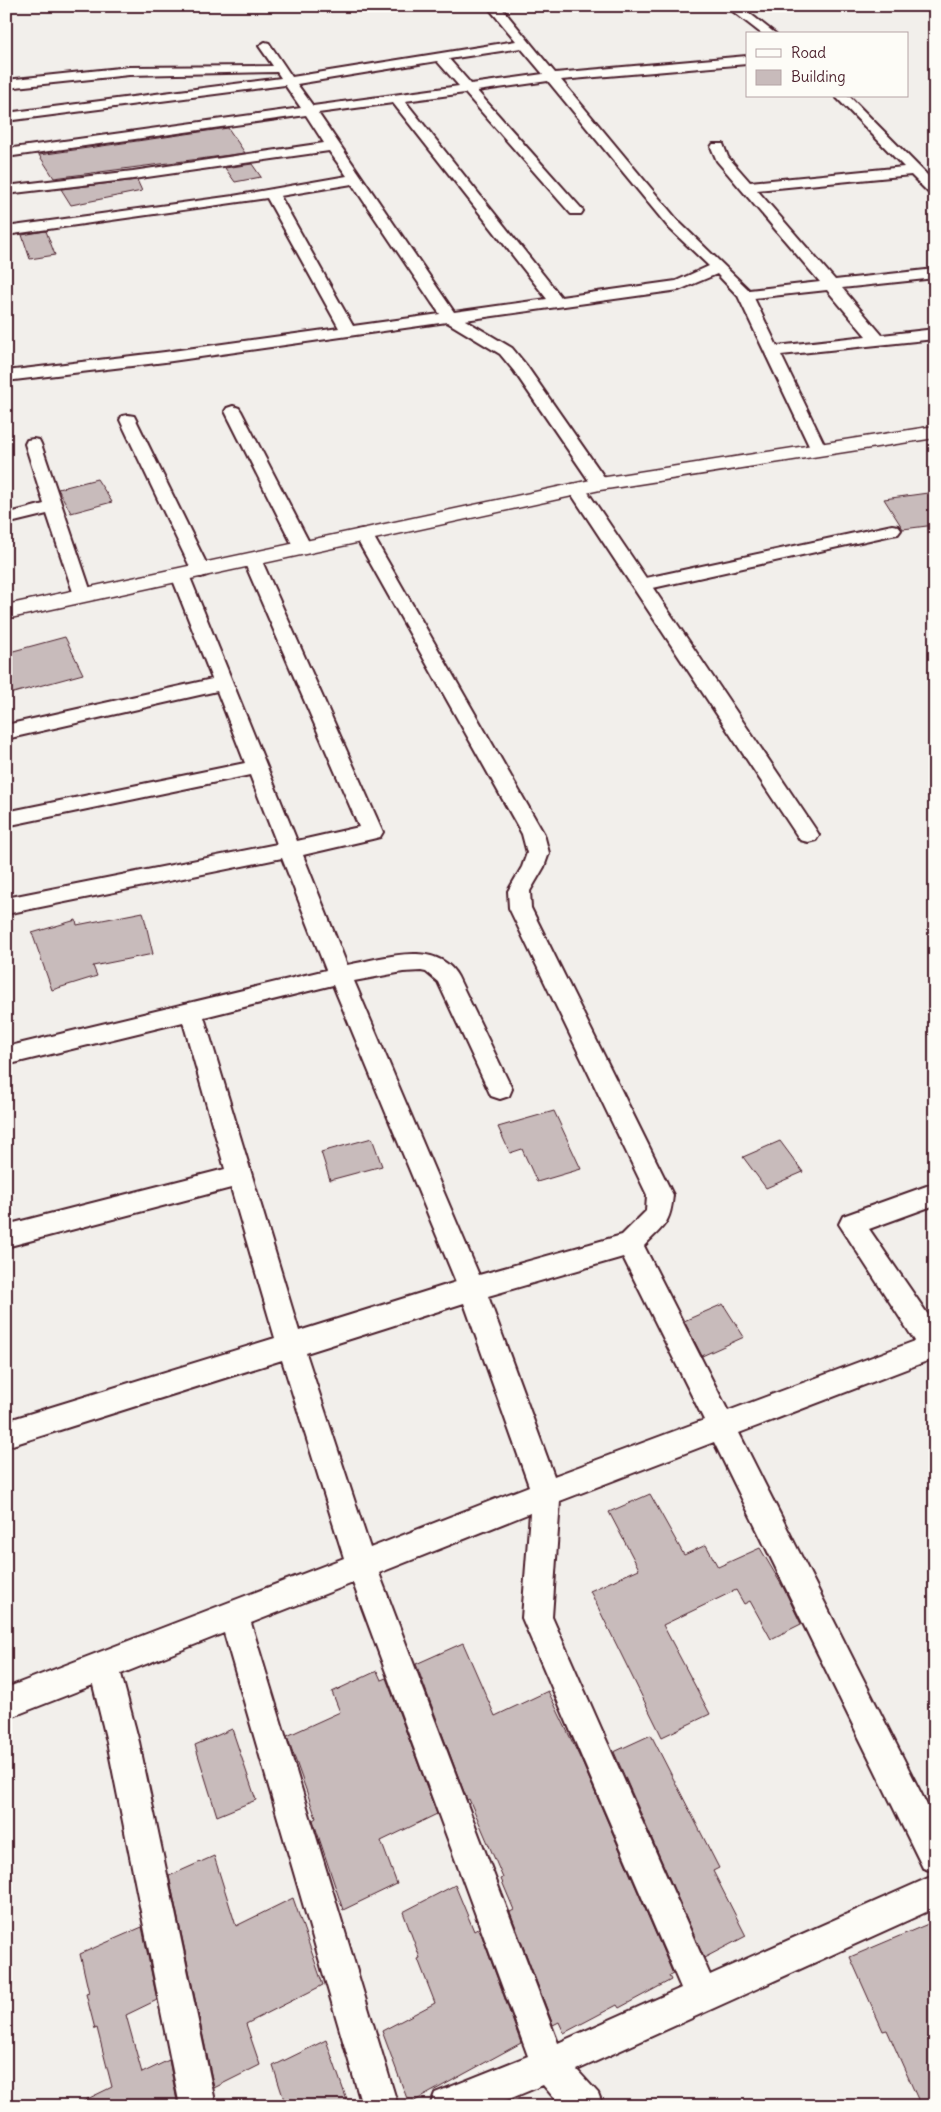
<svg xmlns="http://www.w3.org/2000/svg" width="941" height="2112" font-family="Delius,sans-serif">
	<rect width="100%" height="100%" fill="#f2efeb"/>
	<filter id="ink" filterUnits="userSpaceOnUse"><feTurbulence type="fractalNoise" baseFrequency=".02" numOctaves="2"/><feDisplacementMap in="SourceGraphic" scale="10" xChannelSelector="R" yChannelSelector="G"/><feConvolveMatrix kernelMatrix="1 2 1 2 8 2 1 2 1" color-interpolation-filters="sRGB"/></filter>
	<g filter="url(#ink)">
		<!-- building -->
		<g fill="#c8bbbb" stroke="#4a1f2b">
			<path d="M228,128L245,153L54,178L39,155Z"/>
			<path d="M252,164L261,177L235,182L225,168Z"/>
			<path d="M137,180L142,191L71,205L61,189Z"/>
			<path d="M46,231L55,255L30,259L22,235Z"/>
			<path d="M97,479L112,502L71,513L58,489Z"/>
			<path d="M935,492V525L903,529L884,499Z"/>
			<path d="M65,637L83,674L6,695V653Z"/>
			<path d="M143,912L153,954L93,966L97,976L52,990L32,933L76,920L77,925Z"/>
			<path d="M554,1111L581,1169L537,1182L522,1149L510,1153L498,1127Z"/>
			<path d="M372,1138L382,1166L330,1180L321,1152Z"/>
			<path d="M780,1141L803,1172L766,1188L743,1157Z"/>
			<path d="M723,1304L744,1337L702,1356L684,1321Z"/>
			<path d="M650,1494L684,1555L706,1545L718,1567L760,1548L784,1589L801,1624L771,1639L750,1601L744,1604L736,1590L663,1625L710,1714L662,1737L590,1591L639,1569L609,1512Z"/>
			<path d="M463,1643L495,1716L548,1691L582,1762L673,1974L669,1976L671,1980L619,2008L617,2005L564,2033L559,2022L553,2025L510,1912L514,1910L501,1879L503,1878L469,1799L467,1800L416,1664Z"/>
			<path d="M377,1671L381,1680L386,1678L437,1814L381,1841L397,1884L343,1910L313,1820L316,1818L287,1736L340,1712L332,1692Z"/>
			<path d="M232,1729L256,1800L217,1816L195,1745Z"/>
			<path d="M651,1735L719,1868L713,1871L746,1936L704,1958L614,1752Z"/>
			<path d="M214,1856L236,1926L293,1898L323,1985L246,2024L260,2065L214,2088L169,1876Z"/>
			<path d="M455,1885L474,1931L479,1928L521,2043L409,2104L382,2031L435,2003L418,1959L420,1958L403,1912Z"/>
			<path d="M935,1921V2106H921L887,2030L883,2031L850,1957Z"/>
			<path d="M142,1927L157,2000L126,2015L142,2073L169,2060L178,2106H73L112,2087L97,2028L95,2029L86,1994L89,1993L80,1954Z"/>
			<path d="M326,2040L349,2106H286L273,2066Z"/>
		</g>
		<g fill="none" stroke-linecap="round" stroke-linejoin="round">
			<defs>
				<g id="street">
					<path d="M487,6H500L555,73L747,56V64L561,80L679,222L749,290L820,282L717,161L711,147L713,144H723L728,157L750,182L904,167L835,96H849L935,183V195L930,194L911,175L757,190L835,280L935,269V278L842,288L882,335L935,329V339L781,355L827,450L825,454H813L811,450L738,296L717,274L679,290L465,320L512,348L526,365L609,484L606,488L600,489L594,488L514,371L500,354L447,322L165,362L6,381V371L165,352L339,328L267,198L6,235V227L233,196L347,176L329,151L133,179L6,194V186L133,171L324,143L306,115L6,157V149L301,108L285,85L6,121V113L281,78L277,72L129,75L6,88V80L129,67L273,66L259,46L265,42L269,43L292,77L516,41ZM521,48L543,74L471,84L449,59ZM437,61L459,86L313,106L297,84ZM548,81L669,228L709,266L676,281L561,297L405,101L465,93L571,214H581L583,211L581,208L477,91ZM393,103L547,299L454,312L318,113ZM352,184L432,303L440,314L353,326L280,196ZM827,290L866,336L777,346L754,298Z"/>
					<path d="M726,6H740L776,34H762Z"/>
					<path d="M233,406L239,408L241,411L312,548L309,552L303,553L297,552L294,548L225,411L227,408Z"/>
					<path d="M128,415L134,416L136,420L210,571L207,575L201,577L195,575L192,571L120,420L122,416Z"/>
					<path d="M33,439L39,440L41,444L92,595L90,599L83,601L76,599L74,595L47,514L6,524V514L44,504L25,444L27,440Z"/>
					<path d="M577,484L583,485L646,578L892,525L898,526L901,530L898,534L892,535L653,588L816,830L819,835L816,840L808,842L800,840L568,489L571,485Z"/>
					<path d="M363,529L369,530L372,534L544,834L549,853L544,867L530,891L531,908L673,1195C670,1225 664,1225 644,1246L728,1411L915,1341L839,1224L843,1216L935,1183V1205L869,1229L935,1325V1358L739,1433L935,1821V1872L923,1868L714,1442L560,1501L552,1617L710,1975L935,1875V1908L577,2070L598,2093L603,2106H561L543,2085L492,2106H430L435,2093L528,2056L353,1583L251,1623L398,2106H362L224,1633L121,1674L139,1742L216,2106H180L107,1742L93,1685L6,1719V1688L344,1558L282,1360L6,1447V1421L275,1338L231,1188L6,1247V1225L225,1169L183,1022L6,1065V1047L326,970L282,858L6,914V898L277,844L250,775L6,826V812L245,763L217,691L6,739V725L212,679L171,575L174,571L180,569L186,571L189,575L297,841L359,827L243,559L246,555L252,554L258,555L261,559L383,832L380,837L372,839L303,855L347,965C381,959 437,938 458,977L512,1089L509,1096L500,1099L491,1096L438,982L426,972L421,971L403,972L354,981L479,1275L622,1235L646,1211L647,1195L509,908L508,891L522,867L527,853L522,834L354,534L357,530ZM333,985L456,1282L299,1331L204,1017ZM623,1257L704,1420L554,1476L488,1296ZM464,1303L529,1486L370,1548L306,1353ZM530,1513L522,1618L681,1988L558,2043L379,1573Z"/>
				</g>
				<path id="secondary" d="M935,426V438L600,490L6,619V605L600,478Z"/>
			</defs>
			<!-- street casing -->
			<use href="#street" stroke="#4a1f2b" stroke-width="4"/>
			<!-- secondary casing -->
			<use href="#secondary" stroke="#4a1f2b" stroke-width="3"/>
			<!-- street -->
			<use href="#street" fill="#fdfcf7" fill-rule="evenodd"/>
			<!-- secondary -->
			<use href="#secondary" fill="#fdfcf7" fill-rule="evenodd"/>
		</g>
	</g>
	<!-- margin -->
	<rect width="941" height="2112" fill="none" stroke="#fdfcf7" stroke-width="25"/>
	<rect x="12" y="12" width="916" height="2087" fill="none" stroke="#4a1f2b" stroke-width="2" filter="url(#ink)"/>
	<!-- legend -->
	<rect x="746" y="32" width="162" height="65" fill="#fdfcf7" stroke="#b5a4a5"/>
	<rect x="756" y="49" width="25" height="8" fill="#fdfcf7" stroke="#b5a4a5"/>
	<text x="791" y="58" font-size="15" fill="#4a1f2b">Road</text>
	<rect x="756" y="70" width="25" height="15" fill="#c8bbbb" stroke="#b5a4a5"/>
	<text x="791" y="82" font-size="15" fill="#4a1f2b">Building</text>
</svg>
